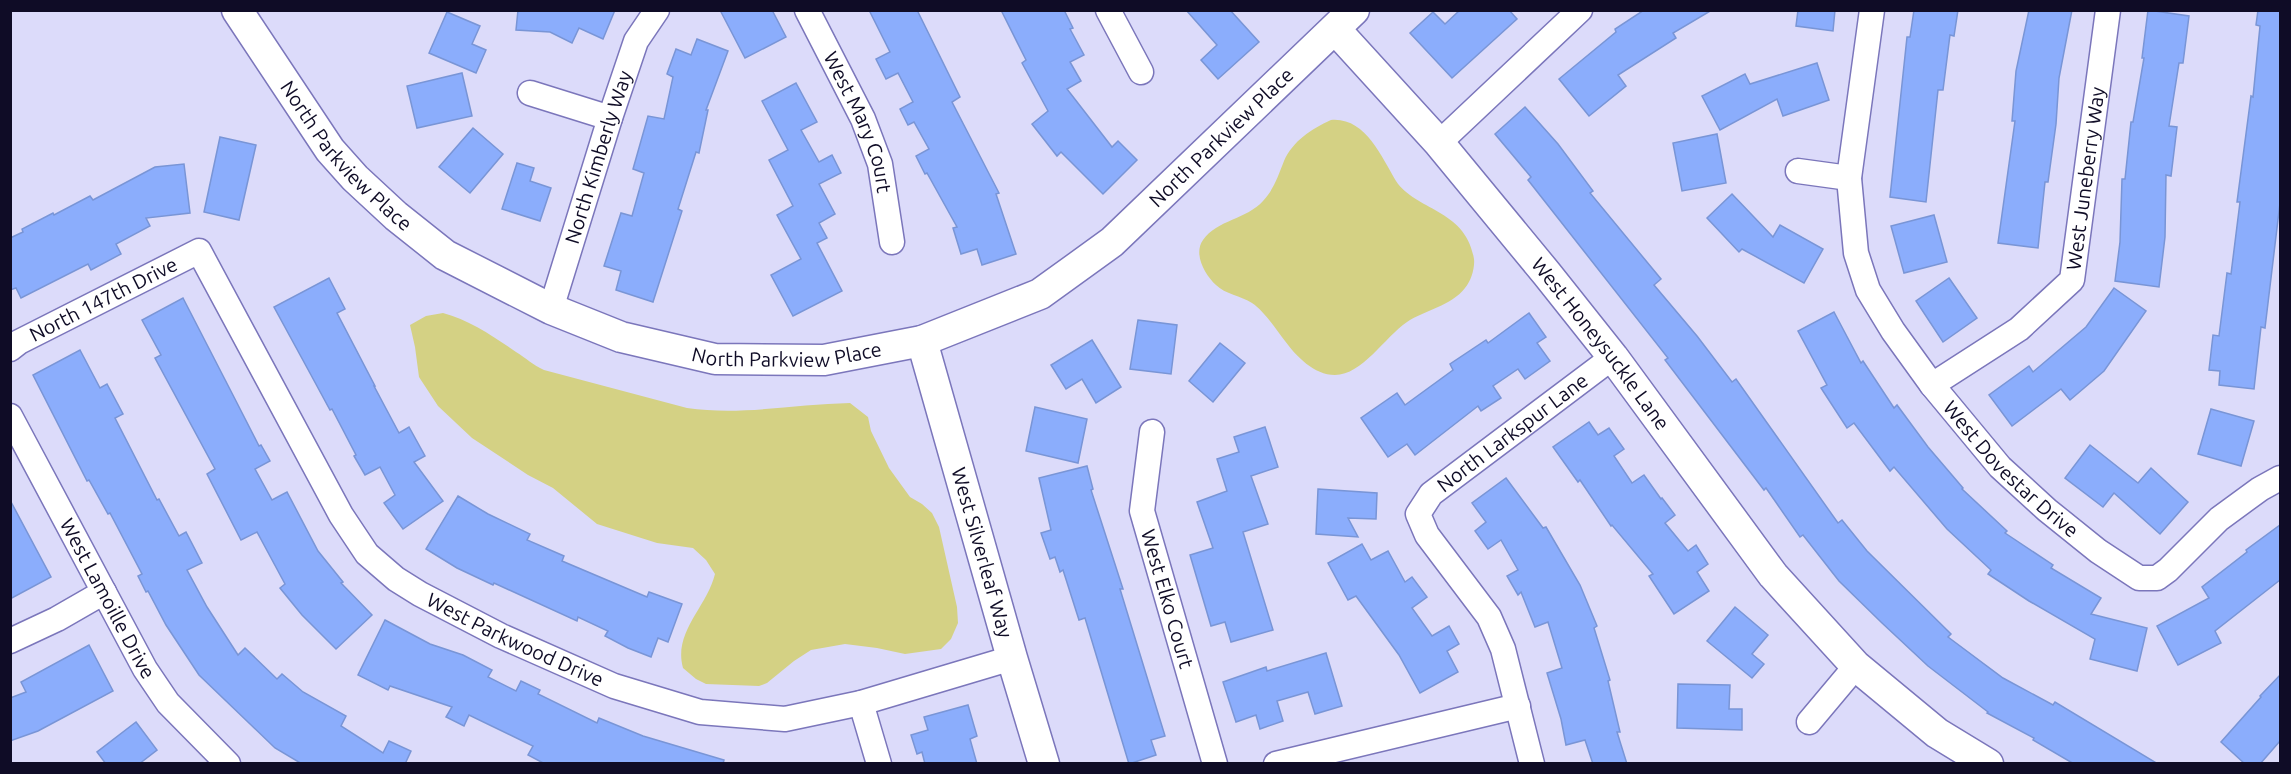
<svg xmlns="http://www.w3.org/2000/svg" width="2291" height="774" font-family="Ubuntu,sans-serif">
	<rect width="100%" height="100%" fill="#dcdbfa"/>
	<!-- green -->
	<g fill="#d4d184">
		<path d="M1331,120C1365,117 1381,156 1396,181C1416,211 1466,209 1474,259C1475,268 1471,281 1465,288C1451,306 1425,310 1407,322C1385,337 1362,375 1335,375C1314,375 1296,356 1285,341C1276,329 1264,311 1252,303C1241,296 1225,294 1216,285C1205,275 1193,254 1203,240C1217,220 1247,219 1263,201C1274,189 1278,176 1284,161C1293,141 1311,129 1331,120Z"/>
		<path d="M443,313C469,320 493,336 516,352C526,358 533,365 544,370L687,408C741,416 795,404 850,403L868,417L871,431L889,468L910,497L922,504L932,513L939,527L957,607L958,623L951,639L941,649L905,654L877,648L845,644L811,650L794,661L767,683L759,686L706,684L696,679L683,668C673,632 707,607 715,574L706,560L693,548L657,543L597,524L553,488L528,475L472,438L438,406L419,377L415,347L410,325L426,316Z"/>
	</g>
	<!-- building -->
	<g fill="#8badfc" stroke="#7995d6" stroke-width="1.5">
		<path d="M518,10H615L603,39L579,28L572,43L550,32L516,30Z"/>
		<path d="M720,10H772L786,37L745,58Z"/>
		<path d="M869,10H917L960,97L952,102L999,193L996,194L1016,254L982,265L977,249L961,254L953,228L957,227L927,173L925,174L916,156L929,149L914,122L908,125L900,109L913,102L898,73L886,79L876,59L890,52Z"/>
		<path d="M1001,10H1064L1073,28L1070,29L1084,55L1070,62L1081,81L1067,89L1112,147L1118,141L1137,160L1103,194L1061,152L1057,156L1032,124L1048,111L1022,63L1026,60Z"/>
		<path d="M1186,10H1230L1259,42L1218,79L1201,60L1217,45Z"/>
		<path d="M1460,10H1509L1517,19L1452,78L1410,33L1433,12L1445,24Z"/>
		<path d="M1644,10H1712L1673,33L1676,38L1618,75L1626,86L1589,116L1559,79L1616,32L1615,29Z"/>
		<path d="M1798,10H1835L1833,31L1796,26Z"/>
		<path d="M1914,10H1958L1954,36L1950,35L1943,90H1938L1926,202L1890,197L1907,37H1910Z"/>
		<path d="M2029,10H2072L2059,78L2056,124L2048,182H2045L2038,248L1998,243L2015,121H2012L2016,71Z"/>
		<path d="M2148,10L2189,16L2183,63H2179L2169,126L2177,127L2171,176L2166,175L2165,237L2159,287L2115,281L2120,242L2122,179H2125L2131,122H2133L2144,58H2142Z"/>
		<path d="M2258,10H2280V203L2265,328L2261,327L2254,389L2219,385L2220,371L2209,370L2213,335L2219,336L2227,273L2231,274L2240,202H2237L2251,96L2253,97L2260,26L2256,25Z"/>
		<path d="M447,12L480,26L472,44L486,50L476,73L429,53Z"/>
		<path d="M697,39L728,51L706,110H708L699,153L696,152L678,209L682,211L653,302L616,290L621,271L604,266L621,213L632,216L644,173L633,169L648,116L664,119L673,77L667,74L676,49L691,55Z"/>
		<path d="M1817,63L1829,100L1783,116L1777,99L1720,130L1702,96L1745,74L1750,84Z"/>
		<path d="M462,73L472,116L417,128L407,86Z"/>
		<path d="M796,83L817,122L801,130L819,162L832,155L841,173L819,184L835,214L819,223L827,238L817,243L842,291L793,316L771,275L801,259L777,215L793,206L769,160L788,150L762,101Z"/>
		<path d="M1525,107L1558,144L1593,191L1590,193L1661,279L1654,285L1697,336L1732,382L1736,379L1838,523L1842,520L1867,551L1951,634L1948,637L2003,678L2053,705L2055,702L2158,764H2074L2033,740L2034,738L1987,713L1988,712L1928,666L1882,623L1839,581L1803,535L1800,537L1766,488L1764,490L1665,360L1668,358L1528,180L1531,177L1495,134Z"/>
		<path d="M473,128L503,154L470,193L439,167Z"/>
		<path d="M1717,134L1726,183L1682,191L1673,143Z"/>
		<path d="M220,137L256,145L239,220L204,212Z"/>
		<path d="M517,163L534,168L530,181L551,188L540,221L502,209Z"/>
		<path d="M184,164L190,213L146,218L150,226L116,244L121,254L91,270L88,264L21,298L16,288L10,290V238L23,232L22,229L53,213L54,215L90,196L93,200L155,167Z"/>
		<path d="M1732,194L1773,237L1780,225L1823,249L1804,283L1742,249L1739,252L1707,218Z"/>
		<path d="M1934,215L1947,262L1904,273L1891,226Z"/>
		<path d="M329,278L345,309L337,313L375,386H374L399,433L409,427L425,456L414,462L443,501L403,529L384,503L395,495L380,467L365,475L354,456L356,455L332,409L330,410L311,375L274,307Z"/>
		<path d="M1949,278L1977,318L1943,342L1916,301Z"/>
		<path d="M2114,288L2146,311L2104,371L2070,400L2061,389L2012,426L1989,395L2029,366L2033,372L2086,327Z"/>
		<path d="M183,298L236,401L259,446L261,445L270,461L255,469L272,500L287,492L318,551L343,582L341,583L372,615L336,649L302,615L280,588L285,584L257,532L241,540L207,474L215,469L155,358L161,355L142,320Z"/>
		<path d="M1834,312L1861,363L1863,361L1894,408L1897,405L1928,447L1963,488L1962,489L2007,531L2005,533L2053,565L2051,568L2101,598L2091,614L2147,628L2137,671L2090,659L2095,639L2029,601L1988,574L1991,570L1947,529L1894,467L1890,471L1854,423L1847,428L1821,388L1827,385L1798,331Z"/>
		<path d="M1529,313L1546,337L1537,343L1550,361L1525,379L1518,369L1493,386L1501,398L1481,411L1478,406L1415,455L1407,444L1388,457L1361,418L1397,393L1405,405L1453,370L1450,364L1486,340L1488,343Z"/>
		<path d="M1138,320L1177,325L1171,374L1130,369Z"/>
		<path d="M1092,340L1121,387L1096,403L1082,379L1066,389L1051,365Z"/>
		<path d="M1220,343L1245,363L1213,402L1189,381Z"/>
		<path d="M80,350L100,388L107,384L123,414L115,418L157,500L159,499L179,536L186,532L202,563L187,570L207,607L238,655L245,648L277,679L282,674L303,692L346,716L341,726L383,753L389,741L411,751L405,764H302L275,748L199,675L166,625L148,591L146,592L138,576L142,574L110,513L108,514L89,480L87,481L33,375Z"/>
		<path d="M1035,407L1087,419L1078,463L1026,451Z"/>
		<path d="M2211,409L2254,421L2241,466L2198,454Z"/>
		<path d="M1589,422L1598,435L1609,428L1624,449L1614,456L1632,483L1644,475L1661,499L1662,498L1675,515L1665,523L1688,551L1696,545L1708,564L1697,572L1709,591L1674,614L1649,576L1653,574L1612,525L1611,526L1580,480L1578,482L1553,447Z"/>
		<path d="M1265,427L1278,467L1251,476L1268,524L1243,532L1273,630L1231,642L1225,622L1211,626L1190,555L1213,548L1197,502L1227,491L1217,459L1239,452L1234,437Z"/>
		<path d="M2090,445L2138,483L2151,468L2188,502L2160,534L2114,493L2103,507L2065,478Z"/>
		<path d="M1087,466L1093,489L1091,490L1123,589H1120L1165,736L1151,740L1156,755L1129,764L1085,618L1079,620L1063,570L1060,572L1055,557L1050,559L1041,533L1051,530L1039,478Z"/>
		<path d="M1506,478L1543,528L1546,527L1580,585L1597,626L1594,628L1610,680L1608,681L1620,732H1617L1627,764H1593L1585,740L1566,745L1561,719L1547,673L1562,668L1548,622L1535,627L1521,592L1518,595L1507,576L1518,570L1501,540L1488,549L1475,531L1486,522L1472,503Z"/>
		<path d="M1318,489L1377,493L1376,519L1348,518L1358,537L1316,534Z"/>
		<path d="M458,496L488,514L530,534L527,540L564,556L562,561L647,597L649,592L682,604L668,642L658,638L651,657L628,648L605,636L608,631L578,617L577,621L494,583L493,585L457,568L426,549Z"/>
		<path d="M10,500L51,577L10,599Z"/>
		<path d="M2280,525V580L2215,631L2221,643L2178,665L2157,626L2209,598L2202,587L2247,552L2246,550Z"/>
		<path d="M1362,544L1371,560L1388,551L1405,582L1412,577L1427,597L1412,608L1432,636L1449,626L1459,644L1447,651L1458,672L1420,693L1399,655L1356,596L1348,600L1328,563Z"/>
		<path d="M1735,607L1768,635L1752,654L1764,664L1752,678L1707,641Z"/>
		<path d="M385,620L430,644L463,655L492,670L488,677L516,691L521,681L540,690L538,694L597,723L599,718L643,736L724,760L723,764H545L528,755L533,746L469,715L464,726L446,717L452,707L390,686L388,690L358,675Z"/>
		<path d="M89,645L113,691L38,731L10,741V698L26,692L21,682Z"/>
		<path d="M1326,653L1342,706L1315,714L1308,692L1277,701L1283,721L1260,729L1256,715L1236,722L1223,682L1266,667L1267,671Z"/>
		<path d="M2280,675V741L2260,764H2245L2221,742L2261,697L2260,696Z"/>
		<path d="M1678,684L1730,685L1729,709H1742V730L1677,728Z"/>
		<path d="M968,705L977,736L970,739L977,764H925L922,752L917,754L911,735L928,730L924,717Z"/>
		<path d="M136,722L157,750L139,764H106L97,752Z"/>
	</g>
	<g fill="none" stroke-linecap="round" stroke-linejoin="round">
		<defs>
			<g id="minor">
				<path id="s1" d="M807,10L863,119L880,164L892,242"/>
				<path d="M1108,10L1141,72"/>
				<path id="s2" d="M1872,10L1849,178L1856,253L1868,290L1893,331L1932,385L2000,467L2047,510L2098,551L2139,578H2157L2168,570L2219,519L2260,489L2280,478"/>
				<path d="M530,93L610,118"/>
				<path d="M1439,143L1580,10"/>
				<path d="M1798,171L1849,178"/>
				<path id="s3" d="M551,309L610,118L636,41L657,10"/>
				<path id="s4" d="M10,349L19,342L199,251L341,515L367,554L396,579L420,594L501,636L614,686L700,712L785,719L861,703L1012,658"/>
				<path id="s5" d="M1932,385L2019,329L2072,280L2108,10"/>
				<path id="s6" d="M10,416L145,669L168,703L228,764"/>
				<path id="s7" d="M1152,432L1142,511L1215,764"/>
				<path d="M10,641L57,619L104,592"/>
				<path d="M861,703L879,764"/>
				<path d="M1809,722L1856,666"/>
				<path d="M1276,764L1518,706"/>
				<path id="s8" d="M1532,764L1503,649L1489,617L1427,535L1418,514L1431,494L1613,357"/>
			</g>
			<g id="tertiary">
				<path id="s9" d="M237,10L330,150L355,178L396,216L445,255L551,309L621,337L715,359L824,360L922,341L1040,294L1112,242L1354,10"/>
				<path id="s10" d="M1335,29L1439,143L1547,274L1613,357L1773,575L1856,666L1937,733L1988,764"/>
				<path id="s11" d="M922,341L1012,658L1044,764"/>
			</g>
		</defs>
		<!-- minor casing -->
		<use href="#minor" stroke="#7b76bb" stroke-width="27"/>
		<!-- tertiary casing -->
		<use href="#tertiary" stroke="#7b76bb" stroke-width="33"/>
		<!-- minor -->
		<use href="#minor" stroke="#fff" stroke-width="24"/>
		<!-- tertiary -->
		<use href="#tertiary" stroke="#fff" stroke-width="30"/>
	</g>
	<g text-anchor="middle" stroke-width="4.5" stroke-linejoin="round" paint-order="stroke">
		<!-- street labels -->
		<g font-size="20" fill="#0f0c26" stroke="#dcdbfa">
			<text dy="7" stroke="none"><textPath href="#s1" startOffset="124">West Mary Court</textPath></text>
			<text dy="7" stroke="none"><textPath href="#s9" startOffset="1191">North Parkview Place</textPath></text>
			<text dy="7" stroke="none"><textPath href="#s9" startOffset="183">North Parkview Place</textPath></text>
			<text dy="7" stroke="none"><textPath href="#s3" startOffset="159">North Kimberly Way</textPath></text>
			<text dy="7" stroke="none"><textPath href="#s5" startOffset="278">West Juneberry Way</textPath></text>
			<text dy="7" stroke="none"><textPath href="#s4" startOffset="106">North 147th Drive</textPath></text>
			<text dy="7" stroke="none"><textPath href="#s10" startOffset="412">West Honeysuckle Lane</textPath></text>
			<text dy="7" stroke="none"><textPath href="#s9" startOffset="687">North Parkview Place</textPath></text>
			<text dy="7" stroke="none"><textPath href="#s8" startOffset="405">North Larkspur Lane</textPath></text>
			<text dy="7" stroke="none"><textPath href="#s2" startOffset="514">West Dovestar Drive</textPath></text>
			<text dy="7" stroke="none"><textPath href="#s11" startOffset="220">West Silverleaf Way</textPath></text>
			<text dy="7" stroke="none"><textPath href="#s6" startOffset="207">West Lamoille Drive</textPath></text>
			<text dy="7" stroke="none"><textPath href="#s7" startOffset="171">West Elko Court</textPath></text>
			<text dy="7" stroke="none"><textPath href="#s4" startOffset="732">West Parkwood Drive</textPath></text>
		</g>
	</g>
	<!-- border -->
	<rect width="2291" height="774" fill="none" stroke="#0f0c26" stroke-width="24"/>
</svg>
